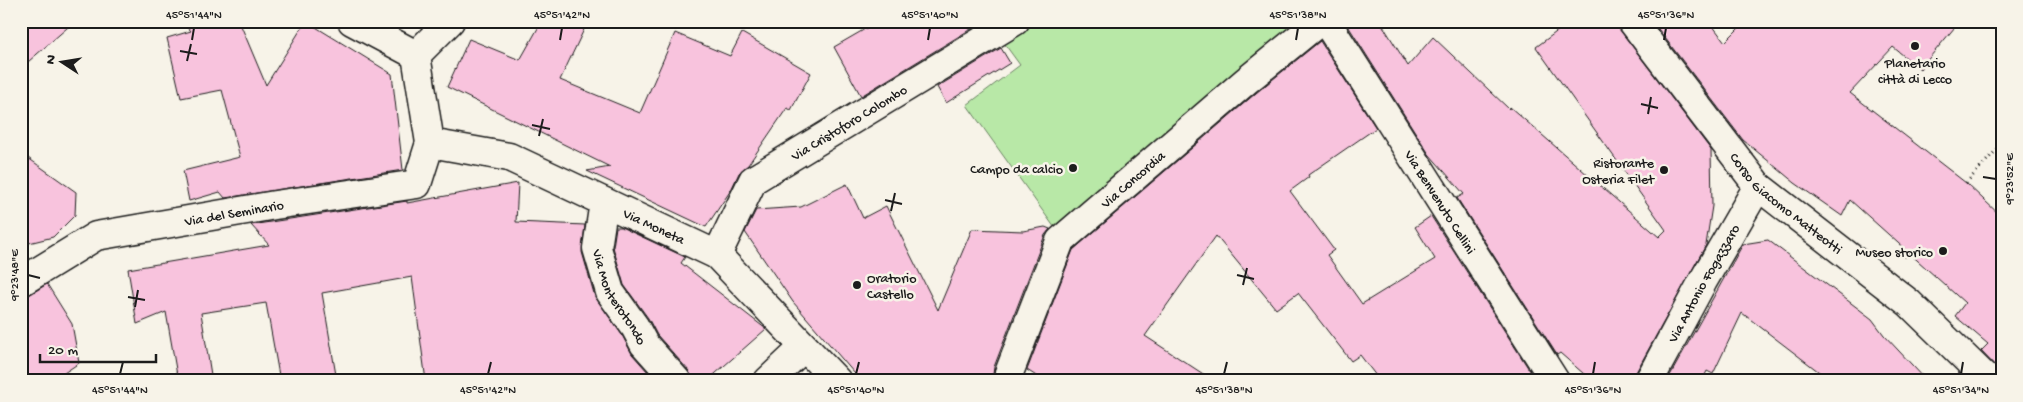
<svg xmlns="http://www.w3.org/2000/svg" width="2023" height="402" font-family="'Gochi Hand',sans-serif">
	<rect width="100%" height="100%" fill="#f7f3e8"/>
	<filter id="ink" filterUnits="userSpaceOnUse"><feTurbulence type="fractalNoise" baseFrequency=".02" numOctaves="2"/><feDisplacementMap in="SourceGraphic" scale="10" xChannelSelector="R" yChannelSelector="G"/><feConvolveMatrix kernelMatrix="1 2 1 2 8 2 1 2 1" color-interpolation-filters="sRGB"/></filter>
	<g filter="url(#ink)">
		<!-- pitch -->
		<path fill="#b8e8a7" stroke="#6a8262" d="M1028,21H1310L1057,231L967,105L1020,65L1001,39Z"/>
		<!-- building -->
		<g fill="#f8c3dd" stroke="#1c1c1c">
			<path d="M21,21H75L21,68Z"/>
			<path d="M182,21H239L266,85L306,21L392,74L403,170L225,198L220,192L189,201L183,171L240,157L222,90L181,98L167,38L191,31Z"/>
			<path d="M542,21H588L560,80L640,113L675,33L730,56L742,33L811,73L791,110L787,108L748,165L739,173L731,190L706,227L587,171L610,167L447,87L469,39L520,60Z"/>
			<path d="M879,21H984L861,96L834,47Z"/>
			<path d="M1345,21H1380L1408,66L1433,37L1509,109L1510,107L1659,237L1666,230L1536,47L1571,21H1617L1620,30L1711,150L1712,206L1706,245L1635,374L1633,381H1592L1560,353L1557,355L1457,198L1464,194L1429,154Z"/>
			<path d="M1652,21H1709L1725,42L1746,21H1960L1920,69L1893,47L1850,93L1966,183L2002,217V373L1981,351L1988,344L1955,316L1965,303L1850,200L1842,216L1795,183L1743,140Z"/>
			<path d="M1320,41L1376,128L1308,175L1309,177L1290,191L1334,250L1327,255L1362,304L1435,259L1415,227L1431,216L1534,377L1529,381H1380L1360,355L1351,361L1298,293L1276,309L1216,236L1145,336L1214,381H1044L1027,370L1073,250L1256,93Z"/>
			<path d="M1001,48L1010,63L946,103L937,87Z"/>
			<path d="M21,153L76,192L75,215L53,237L21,245Z"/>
			<path d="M518,183L516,222L585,225L582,252L595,297L622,335L632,354L656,381H426L412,277L322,293L337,381H280L266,303L201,313L212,381H178L166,312L137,324L128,269L269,245L251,225L407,201V203Z"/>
			<path d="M847,184L863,218L886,206L938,310L972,229L1023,231L1045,227L1050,229L1045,235L994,367L992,381H861L793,302L745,232L756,210L801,207Z"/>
			<path d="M616,227H621L685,257L681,263L766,329L707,381H692L689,371L657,335L648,318L624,285L613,247Z"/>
			<path d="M1768,240L1872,319L1884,335L1927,381H1831L1742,313L1713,374L1707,371L1702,381H1667L1743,244Z"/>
			<path d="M47,284L72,324L79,363L52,381H21V298L29,295Z"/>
			<path d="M1959,373L1966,381H1952Z"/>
		</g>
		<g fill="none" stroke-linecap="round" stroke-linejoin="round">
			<defs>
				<g id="street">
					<path d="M352,21L416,55"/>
					<path id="s1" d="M1326,21L1555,381"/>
					<path id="s2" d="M1632,21L1758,186L1909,303L1989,381"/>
					<path id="s3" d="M430,143L509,157L717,255L837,381"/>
					<path id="s4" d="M604,202L597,248L610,292L635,327L644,344L677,381"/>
					<path id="s5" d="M717,255L753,180L1015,21"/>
					<path id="s6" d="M21,282L96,236L275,205L417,184L430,143L416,55L450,21"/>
					<path d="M768,381L804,347"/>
					<path id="s7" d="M1008,381L1009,373L1060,241L1246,81L1320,21"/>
					<path id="s8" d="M1649,381L1703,281L1758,186"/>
				</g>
			</defs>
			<!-- street casing -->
			<use href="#street" stroke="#1c1c1c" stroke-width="31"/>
			<!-- path -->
			<g stroke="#1c1c1c" stroke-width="3" stroke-dasharray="1 4" stroke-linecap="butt">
				<path d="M1966,183L2002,144"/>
				<path d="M1904,257L1908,251"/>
			</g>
			<!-- street -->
			<use href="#street" stroke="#f7f3e8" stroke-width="28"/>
		</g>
	</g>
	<!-- ticks -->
	<path fill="none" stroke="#1c1c1c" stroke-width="2" d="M192,40L194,28M560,40L562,28M928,40L930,28M1296,40L1298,28M1664,40L1666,28M180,51L197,54M187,61L191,44M1641,104L1658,108M1648,114L1651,97M532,125L550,129M539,136L543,119M1983,177L1996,179M885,200L902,204M891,211L895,193M28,275L40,278M1237,275L1254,279M1243,285L1247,268M128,297L145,300M135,307L138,290M120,374L123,362M488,374L491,362M856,374L859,362M1224,374L1227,362M1593,374L1595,362M1961,374L1963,362"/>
	<!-- markers -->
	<g fill="#1c1c1c" stroke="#f7f3e8" stroke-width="2">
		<circle cx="1915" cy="46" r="5"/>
		<circle cx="1073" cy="168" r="5"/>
		<circle cx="1664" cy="170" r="5"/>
		<circle cx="1943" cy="251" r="5"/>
		<circle cx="857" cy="285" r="5"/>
	</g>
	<g text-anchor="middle" stroke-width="5" stroke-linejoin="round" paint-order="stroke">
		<!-- poi labels -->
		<g font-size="14" fill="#1c1c1c" stroke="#f7f3e8" text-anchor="end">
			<text x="1915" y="67" text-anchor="middle">Planetario<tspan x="1915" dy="16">città di Lecco</tspan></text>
			<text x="1654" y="167">Ristorante<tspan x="1654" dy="16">Osteria Filet</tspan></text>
			<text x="1063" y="173">Campo da calcio</text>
			<text x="1933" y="256">Museo storico</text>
			<text x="867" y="282" text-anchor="start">Oratorio<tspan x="867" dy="16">Castello</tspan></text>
		</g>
		<!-- street labels -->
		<g font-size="14" fill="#1c1c1c" stroke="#f7f3e8">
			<text dy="5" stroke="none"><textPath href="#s5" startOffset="195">Via Cristoforo Colombo</textPath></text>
			<text dy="5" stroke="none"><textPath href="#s7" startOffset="245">Via Concordia</textPath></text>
			<text dy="5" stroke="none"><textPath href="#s1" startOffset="214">Via Benvenuto Cellini</textPath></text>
			<text dy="5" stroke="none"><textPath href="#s2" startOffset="240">Corso Giacomo Matteotti</textPath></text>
			<text dy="5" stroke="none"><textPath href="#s6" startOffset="228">Via del Seminario</textPath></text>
			<text dy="5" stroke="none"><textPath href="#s3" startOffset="241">Via Moneta</textPath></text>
			<text dy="5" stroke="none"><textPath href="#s8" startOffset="112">Via Antonio Fogazzaro</textPath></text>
			<text dy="5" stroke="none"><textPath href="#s4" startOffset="101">Via Monterotondo</textPath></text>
		</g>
	</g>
	<!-- margin -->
	<rect width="2023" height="402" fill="none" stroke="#f7f3e8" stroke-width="55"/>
	<!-- north arrow -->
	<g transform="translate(62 62) rotate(282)" stroke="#f7f3e8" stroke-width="4" paint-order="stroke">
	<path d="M0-4L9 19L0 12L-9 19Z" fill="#1c1c1c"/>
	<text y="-8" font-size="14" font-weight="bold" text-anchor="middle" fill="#1c1c1c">N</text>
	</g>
	<!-- scale -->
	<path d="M40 354v8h116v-8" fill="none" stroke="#1c1c1c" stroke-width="2.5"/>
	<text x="48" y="354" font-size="15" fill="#1c1c1c" stroke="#f7f3e8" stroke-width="4" paint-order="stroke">20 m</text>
	<rect x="28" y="28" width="1968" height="346" fill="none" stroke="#1c1c1c" stroke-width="2"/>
	<g font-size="12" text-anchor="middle" fill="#1c1c1c">
		<text x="194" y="18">45°51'44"N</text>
		<text x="562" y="18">45°51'42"N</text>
		<text x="930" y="18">45°51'40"N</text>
		<text x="1298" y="18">45°51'38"N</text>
		<text x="1666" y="18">45°51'36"N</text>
		<text transform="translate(2009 179) rotate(-90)" y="4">9°23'52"E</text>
		<text transform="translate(14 275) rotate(-90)" y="4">9°23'48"E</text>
		<text x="120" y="393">45°51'44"N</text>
		<text x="488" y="393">45°51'42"N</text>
		<text x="856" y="393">45°51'40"N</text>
		<text x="1224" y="393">45°51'38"N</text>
		<text x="1593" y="393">45°51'36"N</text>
		<text x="1961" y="393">45°51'34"N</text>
	</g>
</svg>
